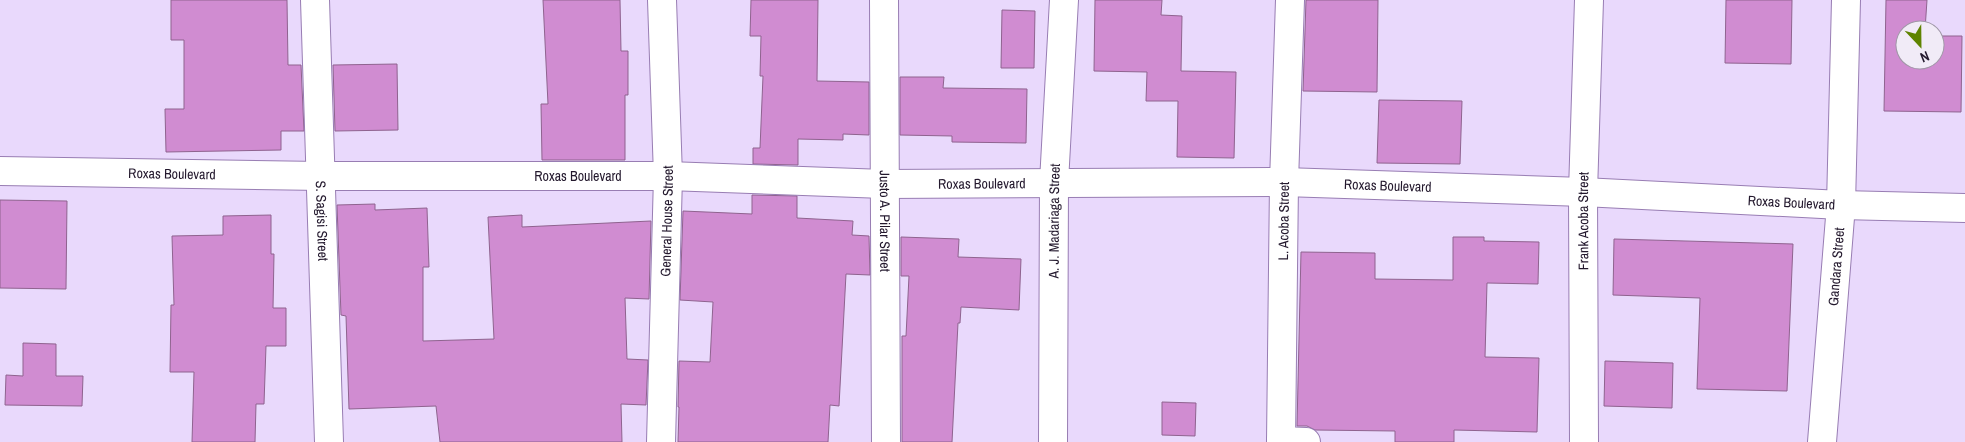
<svg xmlns="http://www.w3.org/2000/svg" width="1965" height="442" font-family="'Archivo Narrow',sans-serif">
	<rect width="100%" height="100%" fill="#e9d9fc"/>
	<!-- building -->
	<g fill="#d08cd1" stroke="#8f638f">
		<path d="M171,0H287L288,65H301L304,131H281V150L166,152L165,109H184V40H171Z"/>
		<path d="M543,0H620L621,51H628V95H625V160H542L541,104H548Z"/>
		<path d="M751,0H818L817,81L869,82V135L843,134V140L798,139V165L753,164V148H760L763,76H760L761,36H750Z"/>
		<path d="M1095,0H1162L1161,15L1182,16L1181,71L1236,72L1234,158L1177,157L1178,101H1146L1147,72L1094,71Z"/>
		<path d="M1306,0H1378L1377,92L1303,91Z"/>
		<path d="M1726,0H1792L1791,64L1725,63Z"/>
		<path d="M1886,0H1927L1925,30H1905V60H1935V36H1962L1961,112L1884,111Z"/>
		<path d="M1002,10L1035,11L1034,68H1001Z"/>
		<path d="M397,64L398,130L335,131L333,65Z"/>
		<path d="M900,77H944L943,88L1027,89L1026,143L952,142V136L900,135Z"/>
		<path d="M1379,100L1462,101L1460,164L1377,163Z"/>
		<path d="M752,195L797,196V218L853,221L852,235L869,236L870,275L846,274L839,406L830,405L828,442H678L679,407H678L679,361L710,362L713,302L680,300L683,211L752,214Z"/>
		<path d="M0,200L67,201L66,289L0,288Z"/>
		<path d="M375,204V210L427,208L429,267H423V341L494,339L488,217L522,215V227L651,221L649,299L625,298L627,359L648,360L646,405L621,404L622,442H440L436,406L349,409L346,316L341,315L337,205Z"/>
		<path d="M271,215V254H274L273,308H286V346H266L264,404H256L255,442H192L194,372H170L171,305H174L172,236L223,235V216Z"/>
		<path d="M901,237L959,239L958,257L1021,259L1019,310L961,307L960,323H958L952,442H902V336H906L909,276H901Z"/>
		<path d="M1453,237H1484V241L1539,242L1538,284L1487,283L1485,357L1539,358L1537,432L1454,430V442H1395V431L1315,430L1307,426H1297L1301,252L1375,253V279L1453,280Z"/>
		<path d="M1614,239L1793,244L1787,391L1697,389L1700,298L1613,295Z"/>
		<path d="M23,343L56,344V376H83L82,406L5,405L6,375L23,376Z"/>
		<path d="M1605,361L1673,363L1672,408L1604,406Z"/>
		<path d="M1162,402L1196,403L1195,436L1162,435Z"/>
	</g>
	<g fill="none" stroke-linecap="round" stroke-linejoin="round">
		<defs>
			<g id="minor">
				<path id="s1" d="M315,0L329,442"/>
				<path id="s2" d="M884,0L886,442"/>
				<path id="s3" d="M0,171L321,176H668L884,184L1284,182L1583,192L1841,205L1965,208"/>
				<path d="M1281,441L1306,442"/>
				<path id="s4" d="M661,442L668,176L662,0"/>
				<path id="s5" d="M1053,442L1054,182L1064,0"/>
				<path id="s6" d="M1281,442L1284,182L1290,0"/>
				<path id="s7" d="M1584,442L1583,192L1589,0"/>
				<path id="s8" d="M1822,442L1841,205L1846,0"/>
			</g>
		</defs>
		<!-- minor casing -->
		<use href="#minor" stroke="#987db3" stroke-width="30"/>
		<!-- minor -->
		<use href="#minor" stroke="#fff" stroke-width="28"/>
	</g>
	<g text-anchor="middle" stroke-width="4.5" stroke-linejoin="round" paint-order="stroke">
		<!-- street labels -->
		<g font-size="14" fill="#23182d" stroke="#f1ebf7">
			<text dy="5" stroke="none"><textPath href="#s3" startOffset="172">Roxas Boulevard</textPath></text>
			<text dy="5" stroke="none"><textPath href="#s3" startOffset="578">Roxas Boulevard</textPath></text>
			<text dy="5" stroke="none"><textPath href="#s3" startOffset="982">Roxas Boulevard</textPath></text>
			<text dy="5" stroke="none"><textPath href="#s3" startOffset="1388">Roxas Boulevard</textPath></text>
			<text dy="5" stroke="none"><textPath href="#s3" startOffset="1792">Roxas Boulevard</textPath></text>
			<text dy="5" stroke="none"><textPath href="#s1" startOffset="221">S. Sagisi Street</textPath></text>
			<text dy="5" stroke="none"><textPath href="#s4" startOffset="221">General House Street</textPath></text>
			<text dy="5" stroke="none"><textPath href="#s2" startOffset="221">Justo A. Pilar Street</textPath></text>
			<text dy="5" stroke="none"><textPath href="#s5" startOffset="221">A. J. Madariaga Street</textPath></text>
			<text dy="5" stroke="none"><textPath href="#s6" startOffset="221">L. Acoba Street</textPath></text>
			<text dy="5" stroke="none"><textPath href="#s7" startOffset="221">Frank Acoba Street</textPath></text>
			<text dy="5" stroke="none"><textPath href="#s8" startOffset="176">Gandara Street</textPath></text>
		</g>
	</g>
	<!-- north arrow -->
	<g transform="translate(1920 45) rotate(158)"><circle r="24" fill="#f1ebf7" stroke="#9f97a6"/>
	<path d="M0-4L9 19L0 12L-9 19Z" fill="#5f8300"/>
	<text y="-8" font-size="14" font-weight="bold" text-anchor="middle" fill="#23182d">N</text>
	</g>
</svg>
